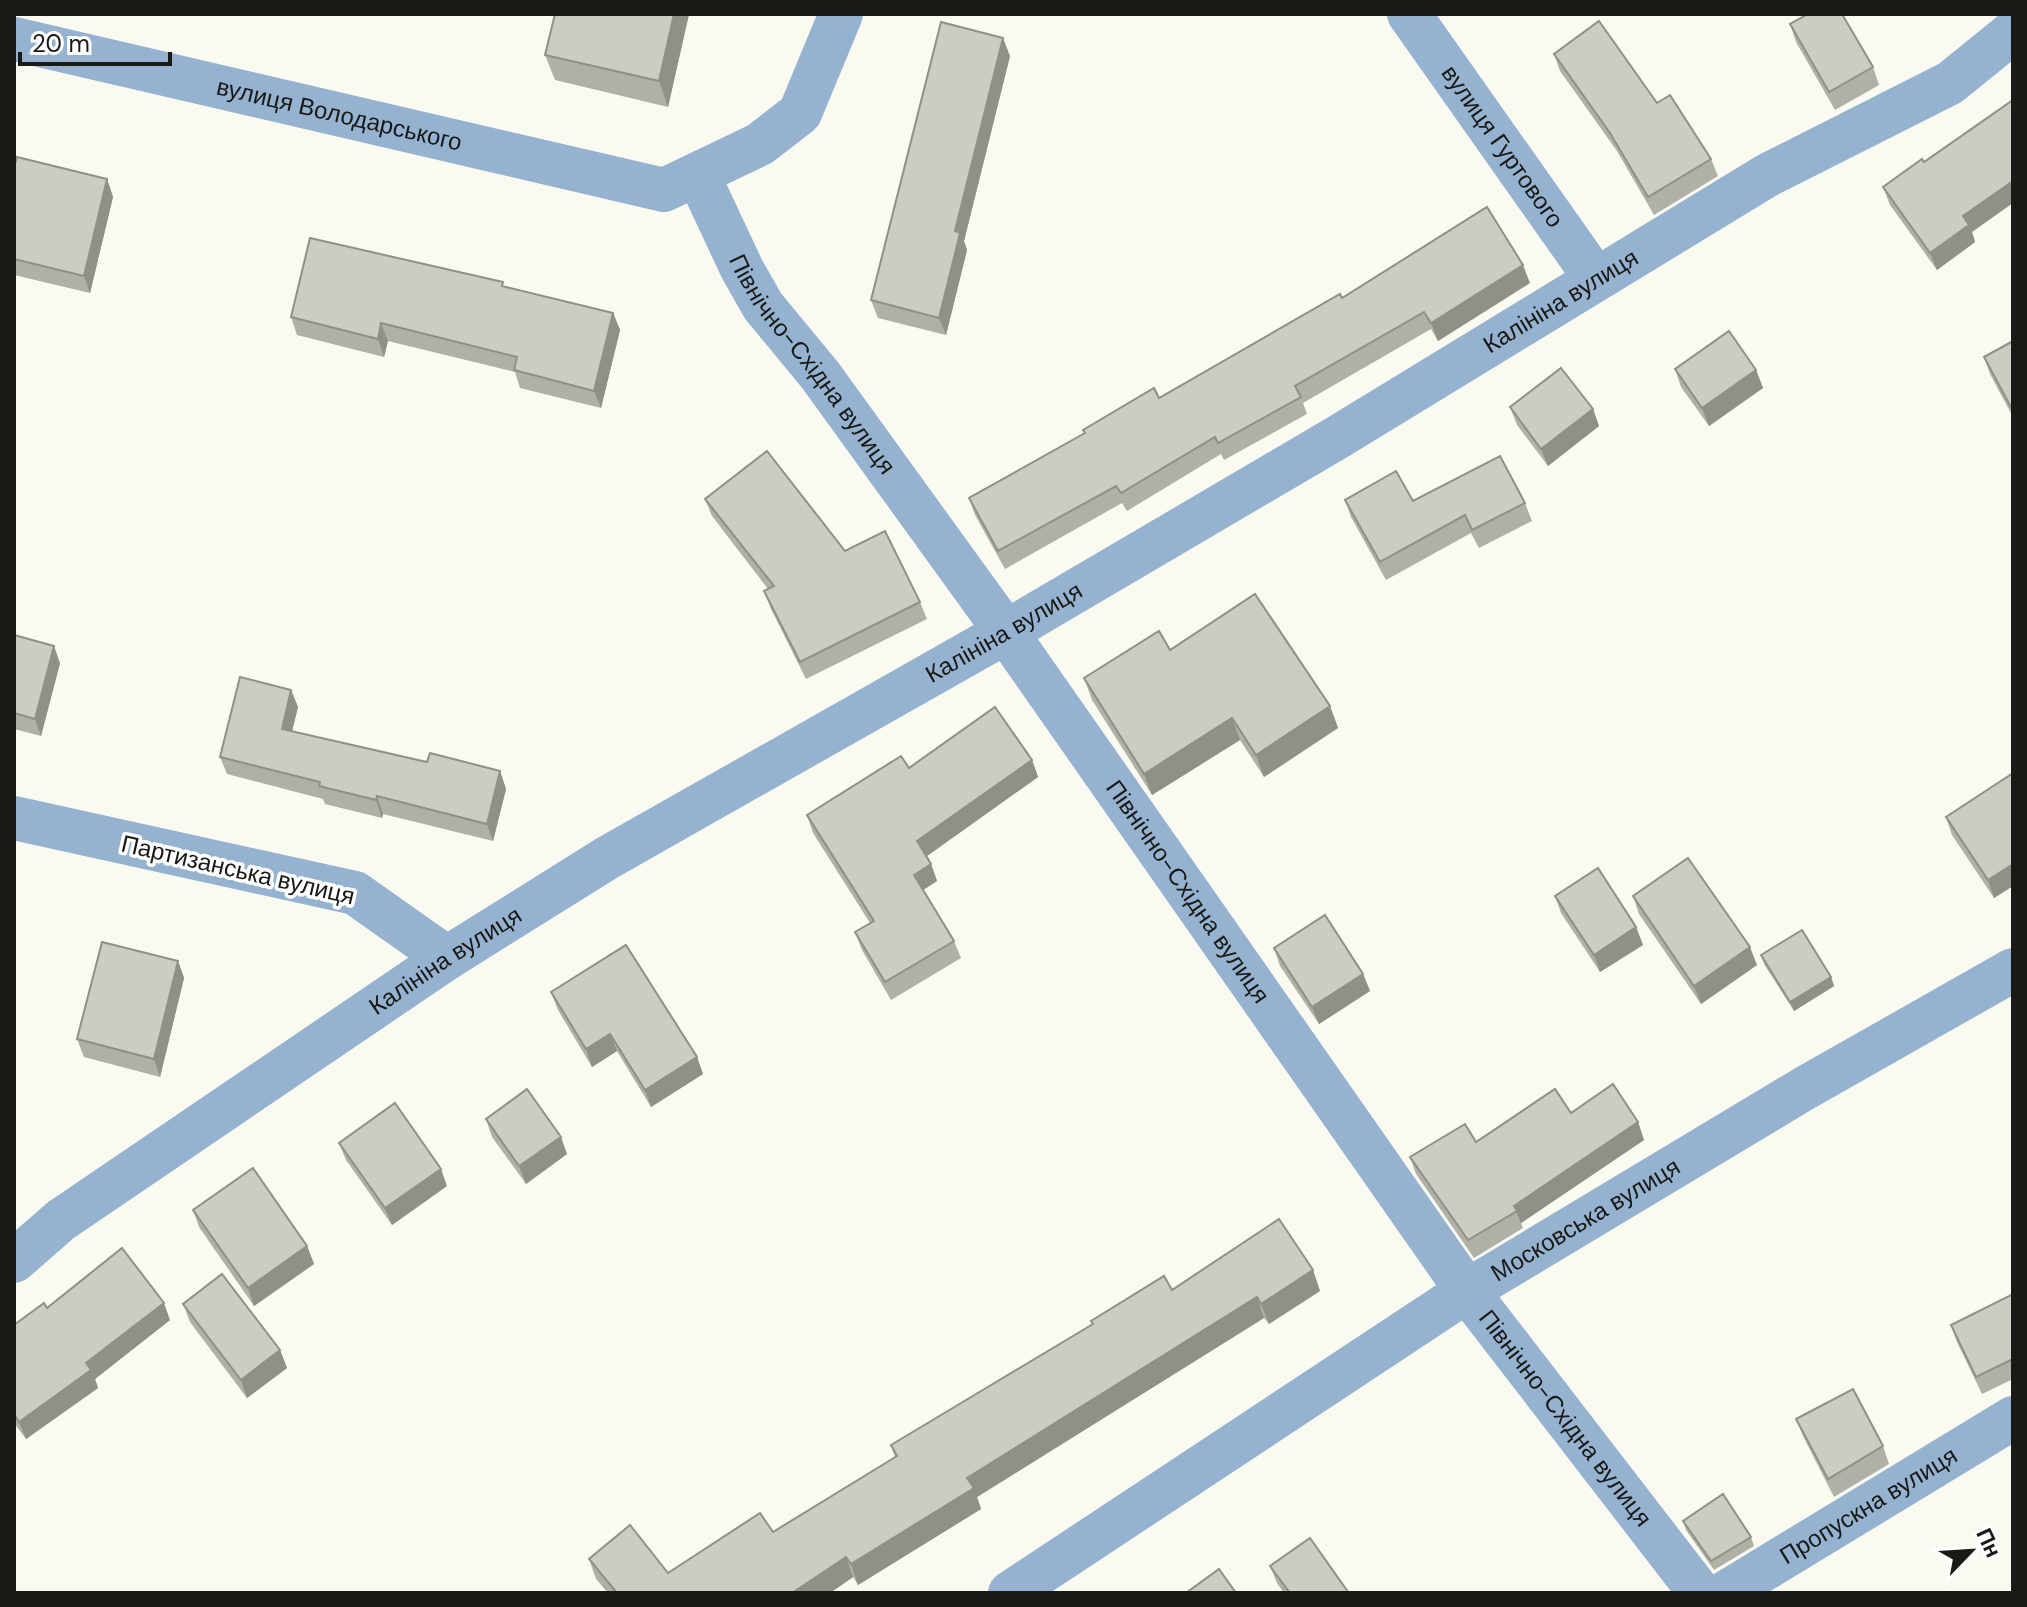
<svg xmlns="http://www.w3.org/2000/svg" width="2027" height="1607" font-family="'DM Sans',sans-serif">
	<rect width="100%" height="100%" fill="#fafaf0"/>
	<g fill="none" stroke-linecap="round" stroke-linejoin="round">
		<!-- minor -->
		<g stroke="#95b3d1" stroke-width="44">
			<path id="s1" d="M1409,14L1596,279"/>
			<path id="s2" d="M14,39L664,190L760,144L800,113L841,14"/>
			<path id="s3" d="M698,175L742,269L763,306L820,375L1006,632L1467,1291L1700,1593"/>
			<path d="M14,818L355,893L447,958"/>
			<path id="s4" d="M14,1261L61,1220L447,958L607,858L1006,632L1338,437L1766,176L1950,83L2013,32"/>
			<path id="s5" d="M1010,1593L1467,1291L1805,1088L2013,970"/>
			<path id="s6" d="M1725,1593L2013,1418"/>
		</g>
	</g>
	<!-- wall -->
	<g fill="#b0afa8">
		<path d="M689,14L668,107L555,80L545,55Z"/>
		<path d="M1790,24L1873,67L1879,85L1835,110L1796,42Z"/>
		<path d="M1554,54L1657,103L1711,159L1718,176L1654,215L1617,151L1560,71Z"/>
		<path d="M1010,56L964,241L967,250L946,335L878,318L871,300Z"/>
		<path d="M1924,162L1972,232L1975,242L1937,270L1890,205L1883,187Z"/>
		<path d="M14,168L107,179L113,197L90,293L14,275Z"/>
		<path d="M1530,283L1438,341L1431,329L1303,403L1307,414L1224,460L1221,454L1127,511L1122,503L1005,569L975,515L969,498L1084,433L1159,398L1342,298Z"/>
		<path d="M505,286L613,313L620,330L601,408L520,388L515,372L388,341L384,357L297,335L291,317Z"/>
		<path d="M2013,341V417L1990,374L1984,357Z"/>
		<path d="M1675,369L1756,370L1763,388L1709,426L1681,387Z"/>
		<path d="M1510,407L1593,409L1599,426L1548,466L1517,425Z"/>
		<path d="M705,499L845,551L920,602L927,619L806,679L771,609L764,591L768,589L712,516Z"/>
		<path d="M1345,500L1525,503L1532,521L1479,548L1471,533L1386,580L1351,517Z"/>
		<path d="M14,635L60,663L41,736L14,729Z"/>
		<path d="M1170,650L1330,706L1338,728L1264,777L1240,740L1152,795L1092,700L1084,678Z"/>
		<path d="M291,690L298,707L292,732L427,762L500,771L506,789L493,841L383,814L382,818L325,804L323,799L227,774L220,757Z"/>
		<path d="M1032,760L1038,777L926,856L931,864L937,881L923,890L954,941L961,958L891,1000L862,950L855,932L870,923L813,833L807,815L909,768Z"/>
		<path d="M2013,773V886L1994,898L1952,835L1946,817Z"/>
		<path d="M1555,896L1636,927L1643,945L1600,972L1561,913Z"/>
		<path d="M1633,896L1757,965L1701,1004L1639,914Z"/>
		<path d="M1274,948L1363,974L1370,991L1319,1024L1280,966Z"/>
		<path d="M1761,955L1831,977L1834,986L1794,1011L1764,964Z"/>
		<path d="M178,961L184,978L160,1077L84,1057L77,1039Z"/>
		<path d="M551,992L697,1057L703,1074L651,1107L617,1051L592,1067L558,1010Z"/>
		<path d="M1571,1113L1638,1122L1644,1140L1521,1223L1523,1228L1474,1258L1416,1174L1410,1157L1476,1142Z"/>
		<path d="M486,1119L567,1154L526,1184L492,1137Z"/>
		<path d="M339,1143L447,1186L392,1225L346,1160Z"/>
		<path d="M193,1210L307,1246L314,1264L254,1306L199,1227Z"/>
		<path d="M1313,1270L1320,1291L1269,1324L1264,1318L977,1497L981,1509L858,1585L853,1577L830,1593H608L596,1579L589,1559L668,1573L773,1532L895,1457L891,1445L1172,1290Z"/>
		<path d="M2013,1294V1379L1982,1394L1957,1342L1951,1325Z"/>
		<path d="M183,1304L280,1350L287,1368L247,1398L190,1322Z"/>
		<path d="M47,1308L170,1320L95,1379L98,1388L26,1439L14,1423V1325Z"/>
		<path d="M1796,1419L1883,1446L1889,1464L1834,1497L1803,1436Z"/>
		<path d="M1683,1521L1751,1537L1754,1546L1714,1570L1686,1530Z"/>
		<path d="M1270,1566L1348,1593H1284L1277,1583Z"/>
	</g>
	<!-- shaded-wall -->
	<g fill="#908f88">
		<path d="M674,14H689L668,107L659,81Z"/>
		<path d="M1003,38L1010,56L964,241L967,250L946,335L939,318L955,231Z"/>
		<path d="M107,179L113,197L90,293L84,276Z"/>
		<path d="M2013,181V203L1972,232L1975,242L1937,270L1930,253L1963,216Z"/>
		<path d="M1523,265L1530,283L1438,341L1431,323Z"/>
		<path d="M613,313L620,330L601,408L594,391Z"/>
		<path d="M381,323L388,341L384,357L378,339Z"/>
		<path d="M1756,370L1763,388L1709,426L1702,408Z"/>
		<path d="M1593,409L1599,426L1548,466L1541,449Z"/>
		<path d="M54,646L60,663L41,736L35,719Z"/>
		<path d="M291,690L298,707L288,747L282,729Z"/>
		<path d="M1330,706L1338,728L1264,777L1256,755Z"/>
		<path d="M1232,718L1240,740L1152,795L1144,774Z"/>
		<path d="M1032,760L1038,777L923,859L917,841Z"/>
		<path d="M500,771L506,789L493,841L487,824Z"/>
		<path d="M377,796L383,814L382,818L376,800Z"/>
		<path d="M931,864L937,881L920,892L914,875Z"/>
		<path d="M2013,864V886L1994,898L1988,880Z"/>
		<path d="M1636,927L1643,945L1600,972L1594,955Z"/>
		<path d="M1750,947L1757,965L1701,1004L1694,986Z"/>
		<path d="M178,961L184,978L160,1077L154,1059Z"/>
		<path d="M1363,974L1370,991L1319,1024L1312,1007Z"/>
		<path d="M1831,977L1834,986L1794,1011L1790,1002Z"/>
		<path d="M610,1034L617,1051L592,1067L586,1049Z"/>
		<path d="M697,1057L703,1074L651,1107L645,1090Z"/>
		<path d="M1638,1122L1644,1140L1521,1223L1514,1206Z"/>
		<path d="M561,1137L567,1154L526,1184L519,1166Z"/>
		<path d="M441,1169L447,1186L392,1225L385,1208Z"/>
		<path d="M307,1246L314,1264L254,1306L248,1288Z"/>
		<path d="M1313,1270L1320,1291L1269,1324L1261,1304Z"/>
		<path d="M1257,1297L1264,1318L977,1497L981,1509L858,1585L851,1564L967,1478Z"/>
		<path d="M164,1303L170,1320L95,1379L98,1388L26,1439L19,1422L86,1363Z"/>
		<path d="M280,1350L287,1368L247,1398L241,1380Z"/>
		<path d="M846,1557L853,1577L830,1593H792Z"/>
	</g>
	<!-- building -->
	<g fill="#cdccc3" stroke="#908f88" stroke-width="2">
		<path d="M555,14H674L659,81L545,55Z"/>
		<path d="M1808,14H1842L1873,67L1829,92L1790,24Z"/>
		<path d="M1599,21L1657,103L1670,95L1711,159L1648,197L1610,133L1554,54Z"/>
		<path d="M941,22L1003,38L955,231L960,233L939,318L871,300Z"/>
		<path d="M2013,100V181L1963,216L1969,225L1930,253L1883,187L1922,159L1924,162Z"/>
		<path d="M17,157L107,179L84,276L14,259V168Z"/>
		<path d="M1487,207L1523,265L1431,323L1424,312L1295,386L1301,397L1218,443L1215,437L1121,493L1116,486L998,551L969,498L1085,433L1083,430L1154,388L1159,398L1340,294L1342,298Z"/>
		<path d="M310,238L503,282L502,286L613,313L594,391L514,370L517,357L381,323L378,339L291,317Z"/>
		<path d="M1729,331L1756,370L1702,408L1675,369Z"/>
		<path d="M2013,341V411L1984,357Z"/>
		<path d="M1561,368L1593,409L1541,449L1510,407Z"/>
		<path d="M767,451L845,551L885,531L920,602L800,662L764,591L774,586L705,499Z"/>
		<path d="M1500,456L1525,503L1472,530L1465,515L1380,562L1345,500L1396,471L1413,501Z"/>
		<path d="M1255,594L1330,706L1256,755L1232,718L1144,774L1084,678L1159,631L1170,650Z"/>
		<path d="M14,635L54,646L35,719L14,713Z"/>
		<path d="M240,677L291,690L282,729L427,762L430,753L500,771L487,824L377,796L376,800L319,786L320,782L220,757Z"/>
		<path d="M995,707L1032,760L917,841L931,864L914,875L954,941L885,982L855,932L874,921L807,815L901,756L909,768Z"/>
		<path d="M2013,773V864L1988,880L1946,817Z"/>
		<path d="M1688,858L1750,947L1694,986L1633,896Z"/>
		<path d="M1598,868L1636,927L1594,955L1555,896Z"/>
		<path d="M1325,915L1363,974L1312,1007L1274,948Z"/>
		<path d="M1802,930L1831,977L1790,1002L1761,955Z"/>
		<path d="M102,942L178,961L154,1059L77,1039Z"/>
		<path d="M626,945L697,1057L645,1090L610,1034L586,1049L551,992Z"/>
		<path d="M1613,1084L1638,1122L1514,1206L1517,1211L1468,1240L1410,1157L1465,1124L1476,1142L1555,1089L1571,1113Z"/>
		<path d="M527,1089L561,1137L519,1166L486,1119Z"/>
		<path d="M395,1103L441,1169L385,1208L339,1143Z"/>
		<path d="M253,1168L307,1246L248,1288L193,1210Z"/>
		<path d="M1279,1219L1313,1270L1261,1304L1257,1297L967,1478L974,1488L851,1564L846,1557L792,1593H617L589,1559L630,1525L668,1573L760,1513L773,1532L897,1456L891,1445L1093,1324L1091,1321L1164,1276L1172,1290Z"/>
		<path d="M122,1248L164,1303L86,1363L91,1370L19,1422L14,1414V1325L44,1303L47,1308Z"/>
		<path d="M222,1274L280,1350L241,1380L183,1304Z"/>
		<path d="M2013,1294V1359L1976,1377L1951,1325Z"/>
		<path d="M1853,1389L1883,1446L1828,1479L1796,1419Z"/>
		<path d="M1723,1494L1751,1537L1711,1561L1683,1521Z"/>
		<path d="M1310,1538L1348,1592L1346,1593H1290L1270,1566Z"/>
		<path d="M1219,1569L1236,1593H1186Z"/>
	</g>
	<g text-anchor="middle" stroke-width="7" stroke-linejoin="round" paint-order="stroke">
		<!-- street labels -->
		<g font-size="24" fill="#191915" stroke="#fff">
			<text dy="8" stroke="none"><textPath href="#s2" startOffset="334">вулиця Володарського</textPath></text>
			<text dy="8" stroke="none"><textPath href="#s1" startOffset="162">вулиця Гуртового</textPath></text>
			<text dy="8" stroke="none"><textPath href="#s4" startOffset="1822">Калініна вулиця</textPath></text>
			<text dy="8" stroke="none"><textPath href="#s3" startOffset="222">Північно-Східна вулиця</textPath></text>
			<text dy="8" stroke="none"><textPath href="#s4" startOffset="1174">Калініна вулиця</textPath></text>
			<text transform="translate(238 870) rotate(13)" y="8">Партизанська вулиця</text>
			<text dy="8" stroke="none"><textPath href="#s3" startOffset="870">Північно-Східна вулиця</textPath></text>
			<text dy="8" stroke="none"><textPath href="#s4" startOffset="526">Калініна вулиця</textPath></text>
			<text dy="8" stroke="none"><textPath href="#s5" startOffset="686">Московська вулиця</textPath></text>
			<text dy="8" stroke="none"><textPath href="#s3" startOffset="1518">Північно-Східна вулиця</textPath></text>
			<text dy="8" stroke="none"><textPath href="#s6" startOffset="168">Пропускна вулиця</textPath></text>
		</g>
	</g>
	<!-- border -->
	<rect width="2027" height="1607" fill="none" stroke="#191915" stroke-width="32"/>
	<!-- north arrow -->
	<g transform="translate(1971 1551) rotate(65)" stroke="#ffffff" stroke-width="6" paint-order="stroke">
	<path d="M0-6L14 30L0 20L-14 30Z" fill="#191915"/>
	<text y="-12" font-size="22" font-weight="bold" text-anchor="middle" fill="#191915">Пн</text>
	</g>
	<!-- scale -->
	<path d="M20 52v12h150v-12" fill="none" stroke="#191915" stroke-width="4"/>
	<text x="32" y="52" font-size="24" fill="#191915" stroke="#ffffff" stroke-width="6" paint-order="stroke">20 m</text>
</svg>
